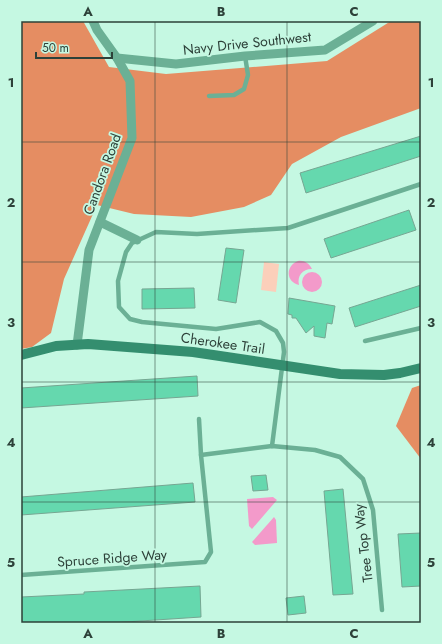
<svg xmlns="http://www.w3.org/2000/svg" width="442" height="644" font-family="Jost,sans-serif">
	<rect width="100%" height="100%" fill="#c5f8e2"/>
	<!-- green -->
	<path fill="#fbcfba" d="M264,262L279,264L276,292L261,290Z"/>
	<!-- forest -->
	<g fill="#e58d62">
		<path d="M21,21H83L109,67L166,74L327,61L391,21H421V108L341,137L292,164L271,195L244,207L191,217L134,214L97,205L64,279L51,333L32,347L21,349Z"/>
		<path d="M421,385V459L396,426L412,388Z"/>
	</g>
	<!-- water -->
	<g fill="#f39aca">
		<path d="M298,261C304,260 309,263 312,269C302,269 297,276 299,285C286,282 285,266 298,261Z"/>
		<circle cx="312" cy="282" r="10"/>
		<path d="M273,497L277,500L252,529L249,526L247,499Z"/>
		<path d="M274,517L276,520L277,543L255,545L252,542Z"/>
	</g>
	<!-- building -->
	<g fill="#65d8ae" stroke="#76a692">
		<path d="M421,136V156L306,193L300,173Z"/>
		<path d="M409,210L416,230L331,258L324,239Z"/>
		<path d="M226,248L244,250L236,303L218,300Z"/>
		<path d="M421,285V306L355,327L349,308Z"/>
		<path d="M194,288L195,308L142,309V289Z"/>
		<path d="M289,298L335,306L332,324L327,323L325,338L314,336V326L306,333L296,318H292V315L288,314Z"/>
		<path d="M197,376L198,396L21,408V388Z"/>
		<path d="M266,475L268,490L253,491L251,476Z"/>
		<path d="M193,483L195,502L21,515V497Z"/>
		<path d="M343,489L353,594L333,595L324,491Z"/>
		<path d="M421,533V586L402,587L398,534Z"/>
		<path d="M200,586L201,617L110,623H22L21,597L84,594V592Z"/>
		<path d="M304,596L306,613L288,615L286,598Z"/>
	</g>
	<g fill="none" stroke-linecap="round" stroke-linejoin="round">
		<!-- lane -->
		<g stroke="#6bb095" stroke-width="4.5">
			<path d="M209,96L234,95L244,89L248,75L245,56"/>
			<path d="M365,341L421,328"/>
			<path d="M272,446L284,352L283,343L276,331L260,322L216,329L142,322L130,319L119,307L118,281L126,252L132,243L156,232L197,234L288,228L421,184"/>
			<path d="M201,455L272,446L315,450L340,457L363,479L373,510L382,610"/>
			<path d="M21,575L205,562L211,552L201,455L199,419"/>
		</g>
		<!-- street -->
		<g stroke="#6bb095" stroke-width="9">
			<path d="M117,58L176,64L245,56L325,50L373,21"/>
			<path d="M100,222L137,240"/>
			<path d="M77,345L89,250L132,138L130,81L117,58L97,30L93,21"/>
		</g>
		<!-- secondary -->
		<path stroke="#348e6f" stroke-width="10" d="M21,355L56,346L88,344L193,352L340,374L384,375L400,373L421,368"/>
	</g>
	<!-- grid -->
	<path fill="none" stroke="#2d4139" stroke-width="1" stroke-opacity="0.55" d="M155,21V623M287,21V623M21,142H421M21,262H421M21,382H421M21,502H421"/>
	<g text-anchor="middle" stroke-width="3.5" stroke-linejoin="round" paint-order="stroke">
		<!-- street labels -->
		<g font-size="14" fill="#2d4139" stroke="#c5f8e2">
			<text transform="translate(247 43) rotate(-6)" y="5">Navy Drive Southwest</text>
			<text transform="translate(102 174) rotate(-70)" y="5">Candora Road</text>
			<text transform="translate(223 343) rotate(8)" y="5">Cherokee Trail</text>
			<text transform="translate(363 543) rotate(-97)" y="5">Tree Top Way</text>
			<text transform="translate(112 558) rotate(-4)" y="5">Spruce Ridge Way</text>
		</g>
	</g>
	<!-- border -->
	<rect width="442" height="644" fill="none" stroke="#c5f8e2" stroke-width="44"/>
	<!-- scale -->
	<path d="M36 52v6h76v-6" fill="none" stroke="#2d4139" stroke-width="2"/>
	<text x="42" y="52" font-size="12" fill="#2d4139" stroke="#c5f8e2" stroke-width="3" paint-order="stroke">50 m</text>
	<rect x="22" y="22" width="398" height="600" fill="none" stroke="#2d4139" stroke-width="1.5"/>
	<g font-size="13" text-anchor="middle" font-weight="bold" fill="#2d4139">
		<text x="88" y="16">A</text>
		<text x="221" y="16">B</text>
		<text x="354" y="16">C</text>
		<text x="11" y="87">1</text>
		<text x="431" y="87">1</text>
		<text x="11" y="207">2</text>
		<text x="431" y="207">2</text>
		<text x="11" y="327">3</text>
		<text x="431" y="327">3</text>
		<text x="11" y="447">4</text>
		<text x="431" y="447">4</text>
		<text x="11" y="567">5</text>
		<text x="431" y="567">5</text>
		<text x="88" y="638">A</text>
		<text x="221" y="638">B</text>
		<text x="354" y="638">C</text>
	</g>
</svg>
